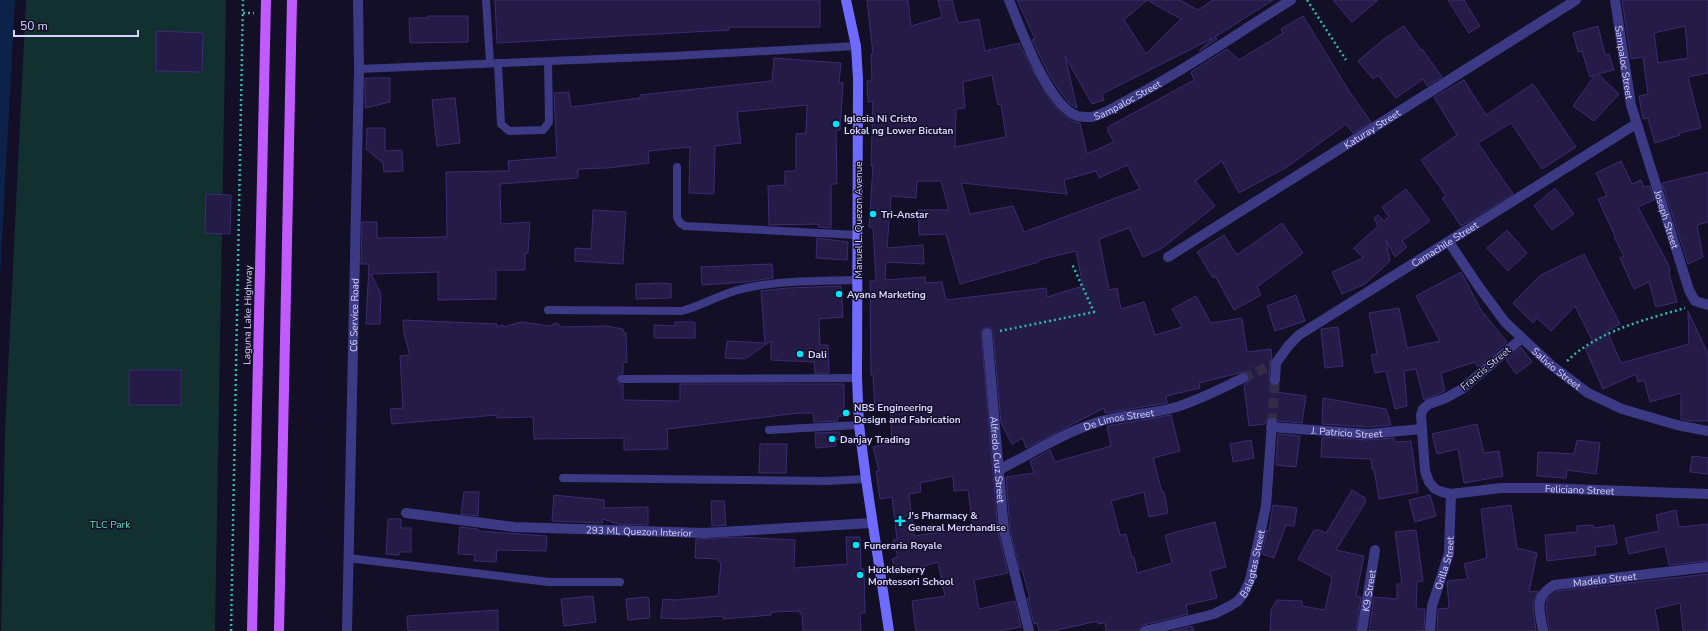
<svg xmlns="http://www.w3.org/2000/svg" width="1708" height="631" font-family="'Nunito Sans',sans-serif">
	<rect width="100%" height="100%" fill="#130f26"/>
	<!-- green -->
	<path fill="#12302f" d="M26,0H226L215,631H1L5,431Z"/>
	<!-- water -->
	<path fill="#0c2248" d="M0,0H15L0,277Z"/>
	<!-- building -->
	<g fill="#241b47" stroke="#3b2d73" fill-rule="evenodd">
		<path d="M495,0H820V27H729V30L497,43Z"/>
		<path d="M867,0H908L911,26L942,17L938,0H952L958,23L979,19L985,51L1019,43L1031,67L1050,100L1062,114L1074,122L1080,123L1087,154L1114,142L1108,132V127L1194,80L1191,72L1227,49L1239,60L1283,33L1281,29L1303,16L1349,91L1371,122L1353,133L1346,124L1287,167L1239,193L1222,161L1195,181L1215,206L1161,249L1143,257L1129,228L1099,239L1109,290L1117,288L1121,309L1144,302L1155,335L1182,327L1172,309L1196,296L1211,323L1242,318L1247,352L1271,349L1272,357L1270,363L1269,380L1271,385L1276,386V392L1306,396L1302,423L1278,421L1276,418L1272,417L1267,419L1265,424L1249,426L1244,385L1248,382L1249,378L1247,373L1243,372L1199,383L1200,388L1166,396L1167,403L1105,413L1104,408L1026,448L1023,438L1012,444L1001,423L993,332L989,327H986L981,330L998,532L1008,573L974,580L979,609L1015,601L1021,627L1000,631H916L912,601L945,596L938,562L896,574L892,559L898,557L893,540L897,539L892,497L880,499L876,471H879L873,447L892,442L890,409L875,410L873,375H871L870,281H876L873,228L869,227L873,166H871L873,101L868,102L867,81H872L871,54H873ZM992,75L998,105L1001,104L1006,137L955,147L956,109L965,108L963,82ZM1127,165L1140,189L1024,232L1013,206L970,214L961,183L1067,194L1064,180L1096,171L1099,178ZM917,181H941L949,210H918L919,235L946,234L960,284L1039,262L1038,260L1076,251L1083,286L1047,297L1046,288L946,300L942,282L926,283L925,277L885,280L886,262L924,264L923,245L887,248L891,196L916,198ZM953,476L954,491L968,490L973,527L914,536L909,494L921,492L920,483Z"/>
		<path d="M1017,0H1180L1198,10L1213,0H1273L1215,37L1217,39L1199,51L1213,38L1102,94L1104,100L1092,104L1065,56L1077,108L1070,104L1061,93L1051,78L1032,40L1035,39ZM1147,0L1181,19L1146,54L1124,20Z"/>
		<path d="M1333,0H1378L1352,22Z"/>
		<path d="M1448,0H1464L1480,26L1469,33Z"/>
		<path d="M1622,0H1708V73L1688,77L1701,128L1679,133L1680,135L1655,143L1648,118L1643,119L1639,96L1648,94L1643,57L1631,59ZM1685,26L1688,58L1658,63L1654,33Z"/>
		<path d="M428,16H468V42L410,43L409,18H428Z"/>
		<path d="M1404,26L1421,50L1422,49L1442,77L1427,86L1423,79L1396,98L1378,75L1373,79L1358,61L1384,39Z"/>
		<path d="M1598,26L1605,55L1609,54L1614,70L1598,74L1619,94L1594,121L1573,106L1595,75L1590,77L1582,51L1578,52L1573,33Z"/>
		<path d="M156,31L203,33L202,72L156,71Z"/>
		<path d="M774,58L841,63L839,83H843L840,130H836L837,184H831V228L818,227V224L769,225L768,186L785,185V171H796V134L806,133L807,105L737,112L741,143L715,146L714,194L689,193L690,147L648,151L649,163L608,168L578,169V178L500,184L501,224L530,222L528,253H525V270H496V299L438,300V272L371,274L381,294L380,324H366L369,264H361L362,222H377V238L447,237L446,172L509,171L508,161L557,157L554,93L569,92L571,107L640,98V95L772,81Z"/>
		<path d="M365,78H390V102L365,108Z"/>
		<path d="M1464,80L1486,115L1533,84L1576,147L1542,169L1511,123L1478,143L1513,194L1461,226L1442,198L1446,196L1421,160L1457,135L1434,97Z"/>
		<path d="M455,98L460,143L437,146L432,100Z"/>
		<path d="M367,128H385V151L402,150L403,171L384,172L383,163L366,149Z"/>
		<path d="M1621,161L1632,184L1641,180L1644,187L1650,186L1654,200L1638,207L1670,268L1669,273L1677,302L1656,307L1649,282L1634,289L1620,258L1624,256L1614,237L1615,236L1598,199L1607,196L1596,173Z"/>
		<path d="M1708,172V222L1697,225L1703,257L1688,264L1662,183Z"/>
		<path d="M1555,188L1574,214L1552,230L1534,206Z"/>
		<path d="M1406,189L1430,221L1402,241L1407,247L1395,257L1386,240L1390,261L1365,284L1342,294L1332,272L1363,258L1355,249H1353L1378,226L1374,218L1378,215L1384,221L1389,217L1382,207Z"/>
		<path d="M206,194L231,195L230,234L205,233Z"/>
		<path d="M593,210L626,212L623,264L575,261V248L591,249Z"/>
		<path d="M1282,223L1303,253L1257,287L1261,295L1234,310L1215,276L1213,278L1197,252L1224,235L1237,255Z"/>
		<path d="M1507,230L1527,253L1508,271L1487,248Z"/>
		<path d="M817,238L848,242L847,260L816,258Z"/>
		<path d="M1584,254L1620,324L1607,331L1621,363L1689,344L1688,311L1708,354V421H1692L1681,419V393L1650,402L1644,380L1638,382L1636,374L1603,389L1585,348L1594,344L1575,306L1551,331L1537,318L1533,323L1513,303L1541,275Z"/>
		<path d="M772,264L773,278L746,282L702,285L701,267Z"/>
		<path d="M1461,272L1481,310L1507,342L1478,367L1475,362L1441,373L1445,391L1424,400L1416,369L1404,371L1407,406L1395,409L1386,371L1375,373L1371,355L1377,354L1369,313L1399,308L1407,348L1440,341L1416,296Z"/>
		<path d="M660,283L671,284V298L636,299V284Z"/>
		<path d="M841,286L843,317L819,319L820,345H828L829,373H815L814,362L771,360V341L745,359L725,358L727,341L765,343L761,291L788,288Z"/>
		<path d="M1296,295L1305,321L1275,331L1267,306Z"/>
		<path d="M403,320L497,324V327L503,325L504,327L521,322L550,326L556,323L562,327L607,326L623,329L624,333H626L627,362L623,363V374H619L617,379L619,384H623V400L680,401V384H844V416H838V421L814,422L813,413H799L667,429L668,449L624,450V438L534,439L533,417L497,418V415L392,424L390,409L403,408L400,356L410,355L404,334Z"/>
		<path d="M675,322H695V338H654V325L675,326Z"/>
		<path d="M1338,327L1343,366L1325,368L1321,329Z"/>
		<path d="M1521,347L1532,362L1516,374L1506,360Z"/>
		<rect x="129" y="370" width="52" height="35"/>
		<path d="M1323,398L1386,409L1391,425L1368,427L1322,424Z"/>
		<path d="M1171,415L1180,451L1153,458L1162,492H1164L1168,513L1149,517L1144,492L1111,501L1120,535L1126,534L1132,558L1134,557L1137,573L1172,563L1165,535L1215,522L1226,567L1210,571L1217,598L1186,605L1188,614L1143,625L1140,627L1139,631H1106L1105,623L1098,624V621L1053,631H1039L1037,623L1034,624L1027,598H1030L1022,570H1020L1010,530L1006,477L1034,473L1030,461L1050,450L1055,462L1111,446L1107,426Z"/>
		<path d="M1477,424L1484,453L1499,451L1503,476L1464,483L1458,449L1437,454L1432,434Z"/>
		<path d="M839,432L840,439L835,440L836,446L816,448L815,433Z"/>
		<path d="M1278,434L1300,436L1296,467L1276,465Z"/>
		<path d="M1322,437L1368,440L1394,438L1395,442L1411,441L1418,492L1379,499L1374,469H1372L1371,459L1321,457Z"/>
		<path d="M1251,440L1254,458L1233,462L1230,444Z"/>
		<path d="M1577,440L1600,443L1596,474L1567,470L1566,478L1537,476L1538,452L1574,454Z"/>
		<path d="M760,444H787L786,473H759Z"/>
		<path d="M1692,456L1708,458V474L1690,472Z"/>
		<path d="M1352,490L1365,498V503L1336,550L1364,556L1356,596L1361,597L1356,631H1270L1271,610L1277,600L1302,601V606L1325,610L1332,577L1298,559L1314,530H1319L1326,533Z"/>
		<path d="M464,492H479L478,516L461,514Z"/>
		<path d="M554,495L604,500V508L648,507V525L618,524L603,519L602,523L552,521Z"/>
		<path d="M1430,495L1436,516L1415,522L1409,500Z"/>
		<path d="M711,501H724L726,525L712,526Z"/>
		<path d="M1273,505L1297,508L1294,526L1286,525L1274,558L1262,554L1267,530L1269,531Z"/>
		<path d="M1511,505L1517,548L1537,553L1529,592L1538,591L1533,605L1536,631H1437L1438,609L1449,608L1447,581L1468,579L1464,564L1487,558L1481,509Z"/>
		<path d="M1676,510L1679,527L1708,524V561L1669,565L1665,546L1629,554L1625,538L1659,531L1656,515Z"/>
		<path d="M388,519H401V528H411V552H399V555L386,554Z"/>
		<path d="M1593,525L1594,528L1614,525L1617,544L1595,547L1596,555L1547,561L1545,535L1577,532V526Z"/>
		<path d="M460,527L478,529V531L547,536L546,551L497,550L496,562L474,561L475,555L458,554Z"/>
		<path d="M1416,530L1423,581L1417,582L1416,609H1425L1424,631H1369L1374,597L1397,599V584H1402L1395,532Z"/>
		<path d="M738,537L795,540L794,568L847,564L846,537H860L861,569H864L865,613H860L861,631H803L802,614H800V611L771,612V615L723,619V616L683,619L661,618L663,599L675,600L718,596L721,562H718V559L695,558L696,539Z"/>
		<path d="M1708,574V631H1683L1680,603L1655,609L1659,631H1549L1546,606L1548,598L1556,591Z"/>
		<path d="M593,596L596,622L564,626L561,599Z"/>
		<path d="M647,597L649,598L650,618L628,620L626,599Z"/>
		<path d="M498,610V631H408L407,616Z"/>
		<path d="M1192,626L1194,631H1172Z"/>
	</g>
	<g fill="none" stroke-linecap="round" stroke-linejoin="round">
		<!-- minor-tunnel -->
		<g stroke="#312d47" stroke-width="10" stroke-dasharray="10 5" stroke-linecap="butt">
			<path d="M1243,378L1273,364"/>
			<path d="M1272,423L1275,380"/>
		</g>
		<!-- path -->
		<g stroke="#2fb8b0" stroke-width="2.5" stroke-dasharray="2 3" stroke-linecap="butt">
			<path d="M1307,0L1346,60"/>
			<path d="M243,13H254"/>
			<path d="M1000,331L1094,312L1072,264"/>
			<path d="M1567,361C1598,331 1644,320 1685,308"/>
			<path d="M231,631L243,0"/>
		</g>
		<!-- service -->
		<g stroke="#3d3a85" stroke-width="8">
			<path d="M486,0L490,63"/>
			<path d="M498,63L501,124L509,131L543,130L549,122L548,61"/>
			<path d="M359,69L673,56L856,46"/>
			<path d="M677,167V217L680,223L685,226L858,235"/>
			<path d="M548,310L682,311C704,305 724,292 746,288C782,280 821,281 857,280"/>
			<path d="M622,379L857,378"/>
			<path d="M769,430L859,425"/>
			<path d="M563,478L827,481L866,479"/>
			<path d="M348,558L549,582H620"/>
		</g>
		<!-- minor -->
		<g stroke="#3d3a85" stroke-width="10">
			<path id="s1" d="M1009,0C1021,29 1047,104 1077,116C1080,117 1088,117 1092,117C1107,113 1122,103 1135,96C1189,68 1239,32 1291,0"/>
			<path id="s2" d="M1615,0L1631,105L1689,290L1695,301L1708,305"/>
			<path id="s3" d="M1449,242L1479,287L1505,322L1551,365L1588,393L1622,409L1677,425L1708,431"/>
			<path id="s4" d="M1168,257L1576,0"/>
			<path id="s5" d="M987,333L1004,531L1029,631"/>
			<path id="s6" d="M1522,338L1462,389L1446,398L1429,404L1423,409L1421,415L1425,471L1429,482L1435,489L1442,492L1451,494L1501,488H1542L1708,494"/>
			<path id="s7" d="M1275,380L1276,363L1289,345L1299,335L1636,124"/>
			<path id="s8" d="M1271,427L1368,434L1422,429"/>
			<path id="s9" d="M999,470C1030,454 1061,434 1095,423C1120,414 1147,415 1173,408C1197,401 1220,389 1243,378"/>
			<path id="s10" d="M406,513L514,527L704,533L872,523"/>
			<path id="s11" d="M347,631L359,69L358,0"/>
			<path id="s12" d="M1145,631L1214,614L1230,606L1238,601L1244,593L1250,580L1266,506L1272,423"/>
			<path id="s13" d="M1362,631L1375,550"/>
			<path id="s14" d="M1430,631L1432,606L1449,553L1451,494"/>
			<path id="s15" d="M1543,631C1540,610 1533,598 1554,585L1708,567"/>
		</g>
		<!-- secondary -->
		<path stroke="#6f6bff" stroke-width="10" d="M846,0L856,46L858,79L857,378L859,425L866,479L889,631"/>
		<!-- primary -->
		<g stroke="#c25bff" stroke-width="10">
			<path d="M252,631L266,0"/>
			<path d="M279,631L292,0"/>
		</g>
	</g>
	<!-- markers -->
	<g fill="#00e5ff" stroke="#130f26" stroke-width="1.5">
		<circle cx="836" cy="124" r="4"/>
		<circle cx="873" cy="214" r="4"/>
		<circle cx="839" cy="294" r="4"/>
		<circle cx="800" cy="354" r="4"/>
		<circle cx="846" cy="413" r="4"/>
		<circle cx="832" cy="439" r="4"/>
		<path d="M898 515h4v4h4v4h-4v4h-4v-4h-4v-4h4z"/>
		<circle cx="856" cy="545" r="4"/>
		<circle cx="860" cy="575" r="4"/>
	</g>
	<g text-anchor="middle" stroke-width="3" stroke-linejoin="round" paint-order="stroke">
		<!-- street labels -->
		<g font-size="10" fill="#d9d4ff" stroke="#130f26">
			<text dy="4" stroke="none"><textPath href="#s2" startOffset="63">Sampaloc Street</textPath></text>
			<text dy="4" stroke="none"><textPath href="#s1" startOffset="191">Sampaloc Street</textPath></text>
			<text dy="4" stroke="none"><textPath href="#s4" startOffset="241">Katuray Street</textPath></text>
			<text transform="translate(858 220) rotate(-90)" y="4">Manuel L. Quezon Avenue</text>
			<text dy="4" stroke="none"><textPath href="#s2" startOffset="226">Joseph Street</textPath></text>
			<text dy="4" stroke="none"><textPath href="#s7" startOffset="225">Camachile Street</textPath></text>
			<text transform="translate(247 315) rotate(-89)" y="4">Laguna Lake Highway</text>
			<text dy="4" stroke="none"><textPath href="#s11" startOffset="316">C6 Service Road</textPath></text>
			<text dy="4" stroke="none"><textPath href="#s3" startOffset="167">Salivio Street</textPath></text>
			<text transform="translate(1485 368) rotate(-40)" y="4">Francis Street</text>
			<text dy="4" stroke="none"><textPath href="#s9" startOffset="131">De Limos Street</textPath></text>
			<text dy="4" stroke="none"><textPath href="#s8" startOffset="76">J. Patricio Street</textPath></text>
			<text dy="4" stroke="none"><textPath href="#s5" startOffset="127">Alfredo Cruz Street</textPath></text>
			<text dy="4" stroke="none"><textPath href="#s6" startOffset="352">Feliciano Street</textPath></text>
			<text dy="4" stroke="none"><textPath href="#s10" startOffset="234">293 ML Quezon Interior</textPath></text>
			<text dy="4" stroke="none"><textPath href="#s12" startOffset="139">Balagtas Street</textPath></text>
			<text dy="4" stroke="none"><textPath href="#s14" startOffset="70">Orilla Street</textPath></text>
			<text dy="4" stroke="none"><textPath href="#s15" startOffset="103">Madelo Street</textPath></text>
			<text dy="4" stroke="none"><textPath href="#s13" startOffset="41">K9 Street</textPath></text>
		</g>
		<!-- poi labels -->
		<g font-size="10" font-weight="bold" fill="#d9d4ff" stroke="#130f26" text-anchor="start">
			<text x="844" y="122">Iglesia Ni Cristo<tspan x="844" dy="12">Lokal ng Lower Bicutan</tspan></text>
			<text x="881" y="218">Tri-Anstar</text>
			<text x="847" y="298">Ayana Marketing</text>
			<text x="808" y="358">Dali</text>
			<text x="854" y="411">NBS Engineering<tspan x="854" dy="12">Design and Fabrication</tspan></text>
			<text x="840" y="443">Danjay Trading</text>
			<text x="908" y="519">J's Pharmacy &amp;<tspan x="908" dy="12">General Merchandise</tspan></text>
			<text x="864" y="549">Funeraria Royale</text>
			<text x="868" y="573">Huckleberry<tspan x="868" dy="12">Montessori School</tspan></text>
		</g>
		<!-- park labels -->
		<g font-size="10" fill="#5fe0c0" stroke="#130f26">
			<text x="110" y="528">TLC Park</text>
		</g>
	</g>
	<!-- scale -->
	<path d="M14 30v6h124v-6" fill="none" stroke="#d9d4ff" stroke-width="2"/>
	<text x="20" y="30" font-size="12" fill="#d9d4ff" stroke="#130f26" stroke-width="3" paint-order="stroke">50 m</text>
</svg>
